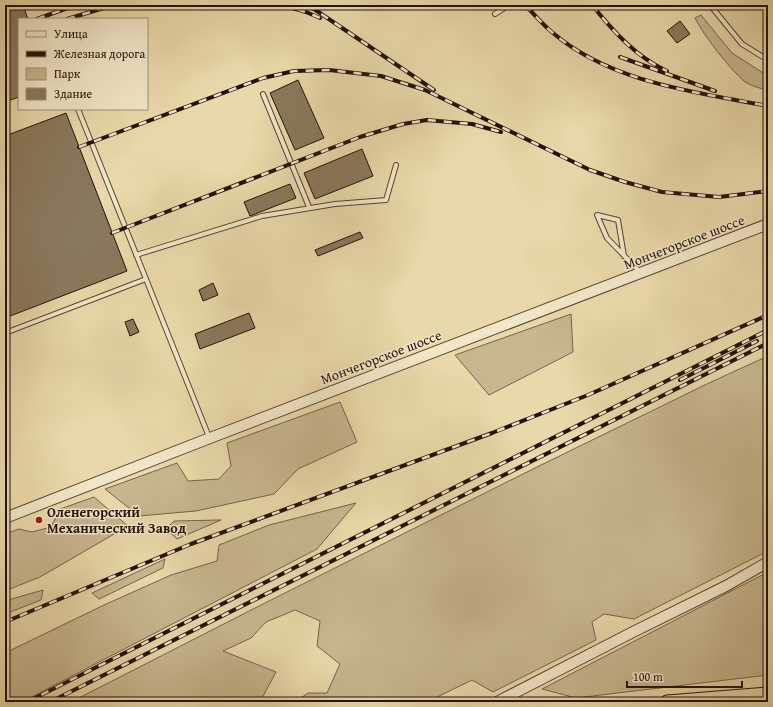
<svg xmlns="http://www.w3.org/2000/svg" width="773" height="707" font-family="'Gentium Book Plus',serif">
	<rect width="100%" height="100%" fill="#e9d8a9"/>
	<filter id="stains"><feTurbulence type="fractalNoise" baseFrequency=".005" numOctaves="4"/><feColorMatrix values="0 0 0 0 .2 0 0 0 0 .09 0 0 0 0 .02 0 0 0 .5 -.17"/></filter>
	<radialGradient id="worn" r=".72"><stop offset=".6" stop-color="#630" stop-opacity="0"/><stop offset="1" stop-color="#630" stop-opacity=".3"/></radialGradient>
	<!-- green -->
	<g fill="#c8b68e" stroke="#76634c">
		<path d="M701,15L732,53L768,76V91C761,88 751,86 745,82C729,68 704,36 695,18Z"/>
		<path d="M571,314L573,352L489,395L455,355Z"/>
		<path d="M768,356V551L634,619L604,614L592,622L596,640L493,692L472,680L427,702H295L308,693H327L340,664L317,646L320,621L295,610L266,622L251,638L223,651L276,672L262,698L279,702H71L259,606L539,466L709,383Z"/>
		<path d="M340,402L357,442L298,469L274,494L196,511L139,516L105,489L177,463L188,481L219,479L231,466L227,443Z"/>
		<path d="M94,497L128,526L40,577L5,591V534L19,529L32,532L51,527L60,509Z"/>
		<path d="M356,503L317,549L22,702H5V653L104,605L171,575L217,561L219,545L269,525Z"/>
		<path d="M221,520L177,539L166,529L174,521Z"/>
		<path d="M165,559L163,568L99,599L92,593Z"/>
		<path d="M768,572V675L576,698L542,689Z"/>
		<path d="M43,590L41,600L5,614V596L8,600Z"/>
	</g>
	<!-- building -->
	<g fill="#8a785c" stroke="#241009">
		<path d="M18,5H23L28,19H19V97L5,102V10Z"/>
		<path d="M680,21L690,34L677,43L667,31Z"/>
		<path d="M298,80L324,138L295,150L270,93Z"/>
		<path d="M66,113L127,271L5,318V136Z"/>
		<path d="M362,149L373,176L315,199L304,173Z"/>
		<path d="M290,184L296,198L250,216L244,202Z"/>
		<path d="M360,232L363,238L318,256L315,250Z"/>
		<path d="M213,283L218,295L203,301L199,290Z"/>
		<path d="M249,313L255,328L200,349L195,334Z"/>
		<path d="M133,319L139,332L130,336L125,322Z"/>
	</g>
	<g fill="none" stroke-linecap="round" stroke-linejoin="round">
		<defs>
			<g id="service">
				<path d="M710,5L742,44L768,60"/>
				<path d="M495,14L509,5"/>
				<path d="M263,94L309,207"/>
				<path d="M78,109L146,279"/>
				<path d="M136,255L262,216L335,204L386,200L396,165"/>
				<path d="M624,256L618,220L597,215L607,238L640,272"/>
				<path d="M5,333L146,279L209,437"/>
			</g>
			<g id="tertiary">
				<path d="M5,518L210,438L768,224"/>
				<path d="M497,702L633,632L726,586L768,562"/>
			</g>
			<path id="trunk" d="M667,702L768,694"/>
		</defs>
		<!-- service casing -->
		<use href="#service" stroke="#554231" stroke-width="6"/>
		<!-- tertiary casing -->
		<use href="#tertiary" stroke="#554231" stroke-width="12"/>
		<!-- trunk casing -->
		<use href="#trunk" stroke="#241009" stroke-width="15"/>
		<!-- service -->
		<use href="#service" stroke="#f1e6c7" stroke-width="4"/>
		<!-- tertiary -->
		<use href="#tertiary" stroke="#f1e6c7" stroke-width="10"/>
		<!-- trunk -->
		<use href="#trunk" stroke="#e9d8a9" stroke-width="13"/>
		<defs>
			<g id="rail">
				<path d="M282,5L306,12L320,18"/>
				<path d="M308,5L434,90"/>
				<path d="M525,5C534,14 543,25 553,33C612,83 696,92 768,106"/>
				<path d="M592,5C613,31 636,57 667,71"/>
				<path d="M37,19L76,5"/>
				<path d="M67,19L114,5"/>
				<path d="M620,57L715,91"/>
				<path d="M79,147L263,78L294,71L329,70L381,76L425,90L590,170L625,182L662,192L719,197L768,191"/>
				<path d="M112,233L360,137L403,124L427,120L472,124L501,132"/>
				<path d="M680,380L757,341"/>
				<path d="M5,622L191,544L492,433L588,395L768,315"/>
				<path d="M27,702L768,330"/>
				<path d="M50,702L768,343"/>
			</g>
		</defs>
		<!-- rail casing -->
		<use href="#rail" stroke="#241009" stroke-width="4"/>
		<!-- rail -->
		<use href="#rail" stroke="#f1e6c7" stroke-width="2.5" stroke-dasharray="8" stroke-linecap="butt"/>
	</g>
	<!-- markers -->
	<circle fill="#8f2418" stroke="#f1e6c7" stroke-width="1.5" cx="39" cy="520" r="4"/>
	<g text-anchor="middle" stroke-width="3" stroke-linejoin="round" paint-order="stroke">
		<!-- street labels -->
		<g font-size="14" fill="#241009" stroke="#f1e6c7">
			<text transform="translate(684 242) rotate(-21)" y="5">Мончегорское шоссе</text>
			<text transform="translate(381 357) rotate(-21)" y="5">Мончегорское шоссе</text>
		</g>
		<!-- poi labels -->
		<g font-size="14" font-weight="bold" fill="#241009" stroke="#f1e6c7" text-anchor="start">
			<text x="47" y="517">Оленегорский<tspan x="47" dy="16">Механический Завод</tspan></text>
		</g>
	</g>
	<!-- margin -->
	<rect width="773" height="707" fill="none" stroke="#e9d8a9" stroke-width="20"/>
	<rect x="6" y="6" width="761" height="695" fill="none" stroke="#241009" stroke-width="2"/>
	<rect x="10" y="10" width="753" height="687" fill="none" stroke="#241009"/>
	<!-- legend -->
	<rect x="18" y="18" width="130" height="92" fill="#f1e6c7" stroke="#9f907b"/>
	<rect x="26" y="31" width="20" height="6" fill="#f1e6c7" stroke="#9f907b"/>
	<text x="54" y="38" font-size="12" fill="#241009">Улица</text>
	<rect x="26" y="51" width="20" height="6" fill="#241009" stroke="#9f907b"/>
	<text x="54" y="58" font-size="12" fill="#241009">Железная дорога</text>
	<rect x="26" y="68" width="20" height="12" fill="#c8b68e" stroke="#9f907b"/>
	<text x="54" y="78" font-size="12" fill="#241009">Парк</text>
	<rect x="26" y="88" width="20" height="12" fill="#8a785c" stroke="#9f907b"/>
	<text x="54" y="98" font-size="12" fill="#241009">Здание</text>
	<!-- scale -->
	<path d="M627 681v6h115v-6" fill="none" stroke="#241009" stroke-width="2"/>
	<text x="633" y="681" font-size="12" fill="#241009" stroke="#f1e6c7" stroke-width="3" paint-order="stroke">100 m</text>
	<rect width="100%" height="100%" filter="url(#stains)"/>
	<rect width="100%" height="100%" fill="url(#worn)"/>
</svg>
